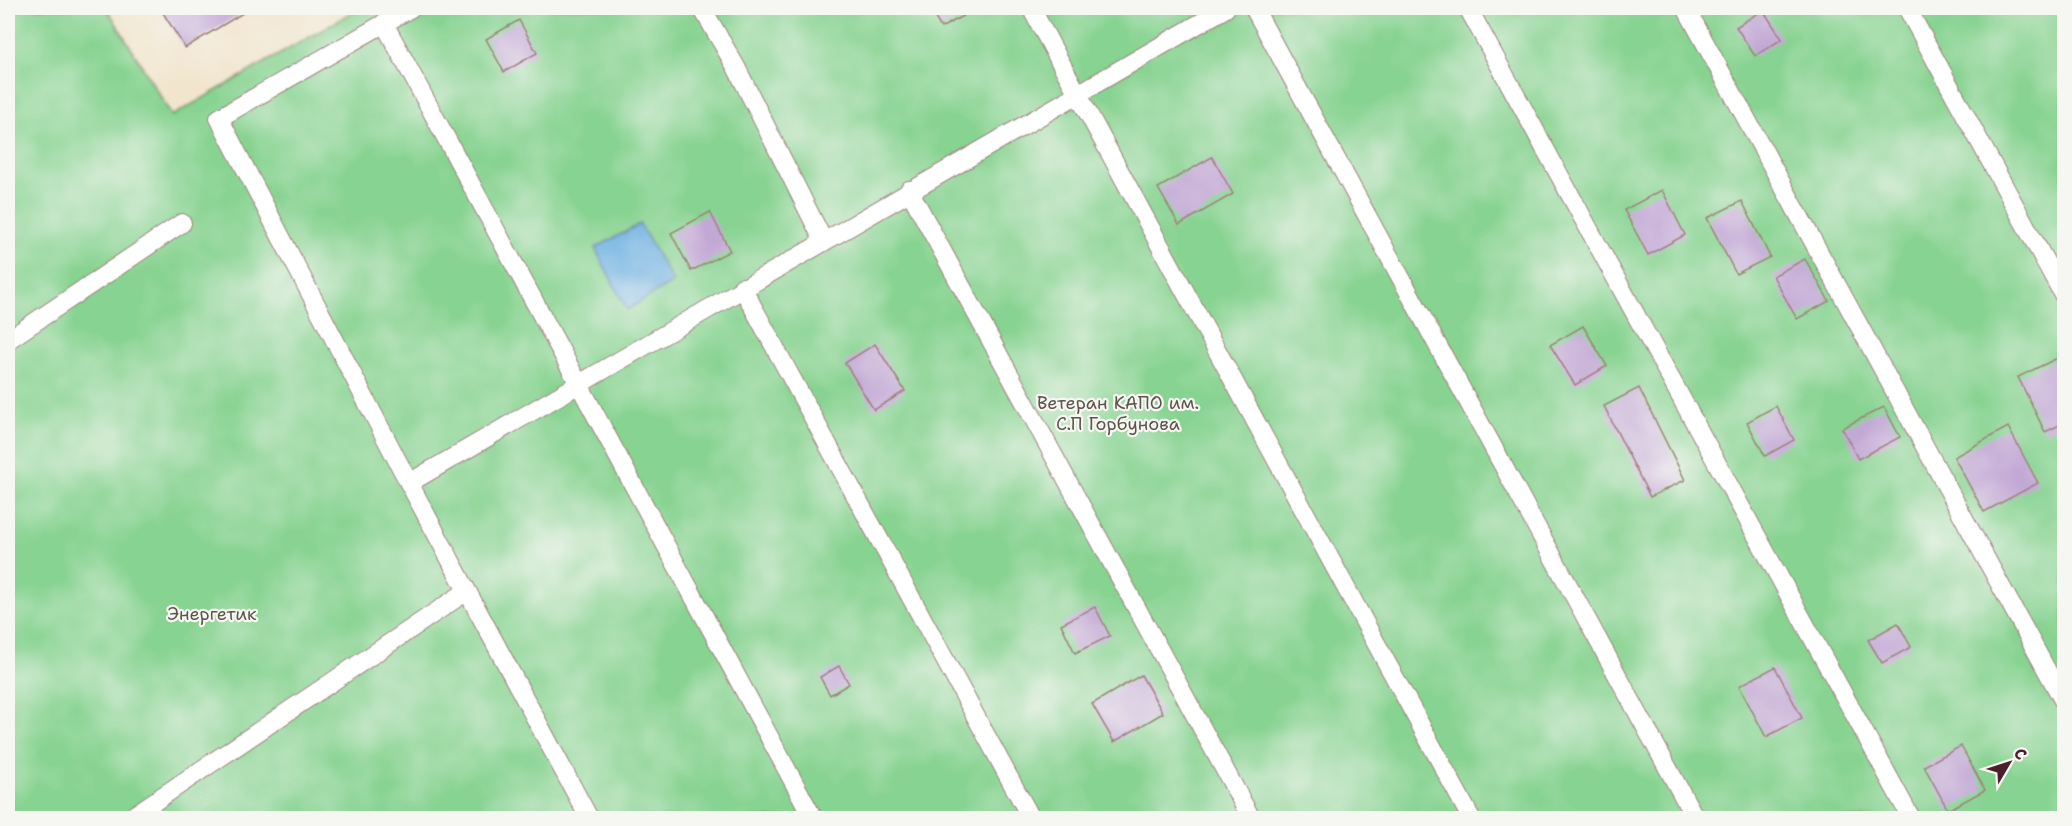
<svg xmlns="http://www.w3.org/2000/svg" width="2072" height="826" font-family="'Shantell Sans',sans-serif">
	<rect width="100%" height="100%" fill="#f6f6f2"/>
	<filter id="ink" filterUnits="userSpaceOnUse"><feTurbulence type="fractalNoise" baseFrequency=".0167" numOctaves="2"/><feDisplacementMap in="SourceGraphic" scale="12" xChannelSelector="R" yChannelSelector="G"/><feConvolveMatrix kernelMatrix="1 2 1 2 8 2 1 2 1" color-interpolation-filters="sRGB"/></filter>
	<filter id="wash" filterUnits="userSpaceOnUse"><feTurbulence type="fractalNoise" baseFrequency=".008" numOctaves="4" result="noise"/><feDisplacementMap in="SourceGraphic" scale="24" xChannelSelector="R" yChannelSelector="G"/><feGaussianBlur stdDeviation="1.35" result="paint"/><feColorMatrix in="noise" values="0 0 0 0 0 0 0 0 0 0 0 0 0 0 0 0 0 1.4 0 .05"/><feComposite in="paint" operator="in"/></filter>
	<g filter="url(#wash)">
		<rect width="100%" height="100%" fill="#f2e5cd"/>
		<!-- green -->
		<path fill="#87d391" stroke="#68795e" stroke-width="1.5" d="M8,8H107L172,116L360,8H2064V818H8Z"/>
		<!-- water -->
		<path fill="#6db0e2" stroke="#5c6886" stroke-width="1.5" d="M640,224L673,282L627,310L595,248Z"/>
		<g id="blocks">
			<!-- building -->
			<g fill="#c2a8d5">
				<path d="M160,8H243L246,11L185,48Z"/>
				<path d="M929,8H977L941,28Z"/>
				<path d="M1763,10L1782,39L1755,56L1736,27Z"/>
				<path d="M519,20L537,53L504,72L486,39Z"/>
				<path d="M1212,157L1233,194L1179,225L1158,188Z"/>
				<path d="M1662,190L1685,235L1648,255L1624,210Z"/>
				<path d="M1742,201L1770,257L1736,274L1707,218Z"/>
				<path d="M710,212L730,251L691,271L671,233Z"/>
				<path d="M1805,259L1829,301L1797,319L1773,276Z"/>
				<path d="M1583,326L1607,366L1575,385L1550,345Z"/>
				<path d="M875,344L905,391L874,410L845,363Z"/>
				<path d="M2064,355V423L2045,432L2018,377Z"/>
				<path d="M1639,388L1685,480L1650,497L1604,406Z"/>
				<path d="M1776,406L1794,440L1765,456L1747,422Z"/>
				<path d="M1884,407L1900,437L1858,459L1842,428Z"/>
				<path d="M2008,427L2038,483L1984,512L1954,457Z"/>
				<path d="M1095,607L1110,636L1075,653L1061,624Z"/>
				<path d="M1898,623L1911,647L1882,663L1868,640Z"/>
				<path d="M839,666L849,684L830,695L820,677Z"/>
				<path d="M1775,667L1802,718L1766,737L1739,686Z"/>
				<path d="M1141,675L1163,713L1114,742L1092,704Z"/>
				<path d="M1961,746L1985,790L1948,810L1924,766Z"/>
			</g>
		</g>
	</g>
	<g filter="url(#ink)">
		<use href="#blocks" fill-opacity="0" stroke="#9e827c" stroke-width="1.5"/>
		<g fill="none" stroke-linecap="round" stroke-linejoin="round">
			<defs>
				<g id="lane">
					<path d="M411,8L219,118L409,483L589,818"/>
					<path d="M702,8L736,67L823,240"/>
					<path d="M1031,8L1471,818"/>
					<path d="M1254,8L1695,818"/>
					<path d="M1468,8L1911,818"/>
					<path d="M1686,8L2064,702"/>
					<path d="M1907,8L2064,296"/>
					<path d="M384,23L813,818"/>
					<path d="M909,190L1251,818"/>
					<path d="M742,287L1031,818"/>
					<path d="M8,340L182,223"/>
					<path d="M409,483L1226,8"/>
					<path d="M130,818L467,591"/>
				</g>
			</defs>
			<!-- lane casing -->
			<use href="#lane" stroke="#9e827c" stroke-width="20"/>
			<!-- lane -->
			<use href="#lane" stroke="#fff" stroke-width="18"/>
		</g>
	</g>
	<g text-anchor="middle" stroke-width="4.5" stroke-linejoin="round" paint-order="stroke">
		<!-- park labels -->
		<g font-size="18" fill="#5c554a" stroke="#f6f6f2">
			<text x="1118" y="409">Ветеран КАПО им.<tspan x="1118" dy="21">С.П Горбунова</tspan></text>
			<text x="212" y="620">Энергетик</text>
		</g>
	</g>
	<!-- margin -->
	<rect width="2072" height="826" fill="none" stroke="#f6f6f2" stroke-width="30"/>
	<!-- north arrow -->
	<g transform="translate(2009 763) rotate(51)" stroke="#f6f6f2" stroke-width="4.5" paint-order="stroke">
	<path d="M0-4.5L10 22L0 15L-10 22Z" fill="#4a1f2b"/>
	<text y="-9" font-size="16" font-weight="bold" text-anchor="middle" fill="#4a1f2b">С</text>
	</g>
</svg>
